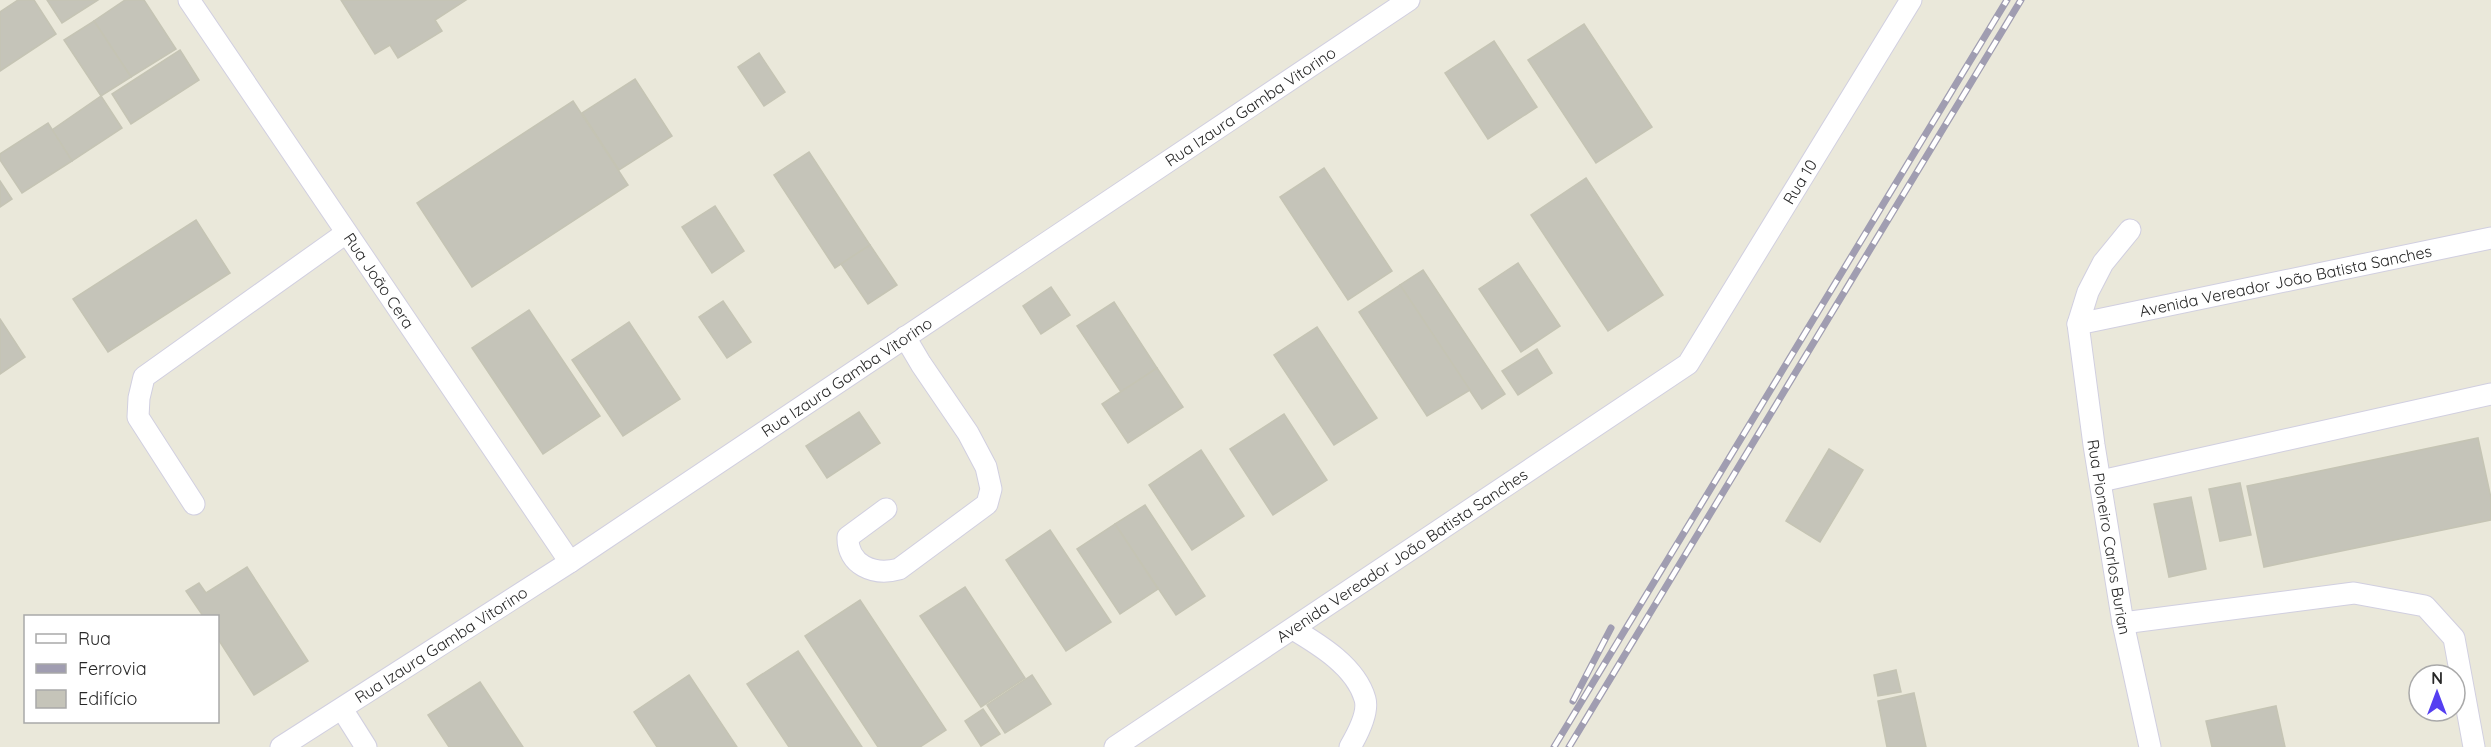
<svg xmlns="http://www.w3.org/2000/svg" width="2491" height="747" font-family="Quicksand,sans-serif">
	<rect width="100%" height="100%" fill="#eae8da"/>
	<!-- building -->
	<g fill="#c5c4b9" stroke="#c5c4b4" stroke-width="1.5">
		<path d="M18,0H34L56,34L0,71V12Z"/>
		<path d="M47,0H98L62,23Z"/>
		<path d="M125,0H144L176,49L131,77L94,21Z"/>
		<path d="M341,0H466L435,20L442,31L398,58L390,45L375,54Z"/>
		<path d="M94,21L131,77L101,96L64,40Z"/>
		<path d="M1584,24L1652,127L1596,163L1528,60Z"/>
		<path d="M1494,41L1537,107L1488,139L1445,73Z"/>
		<path d="M180,50L199,80L131,124L112,94Z"/>
		<path d="M759,53L785,92L764,106L738,67Z"/>
		<path d="M635,79L672,136L619,170L582,113Z"/>
		<path d="M101,96L122,128L72,161L52,130Z"/>
		<path d="M573,101L628,185L472,287L417,203Z"/>
		<path d="M48,123L72,161L22,193L0,160V154Z"/>
		<path d="M809,152L870,245L835,268L774,175Z"/>
		<path d="M1324,168L1392,271L1348,300L1280,197Z"/>
		<path d="M1586,178L1663,295L1608,331L1531,215Z"/>
		<path d="M0,181L12,199L0,207Z"/>
		<path d="M715,206L744,251L712,273L682,227Z"/>
		<path d="M196,220L230,273L108,352L73,299Z"/>
		<path d="M870,245L897,285L868,304L841,264Z"/>
		<path d="M1518,263L1560,326L1521,352L1479,289Z"/>
		<path d="M1423,270L1505,394L1482,409L1400,285Z"/>
		<path d="M1400,285L1470,390L1427,416L1359,312Z"/>
		<path d="M1051,287L1070,315L1041,334L1023,306Z"/>
		<path d="M723,301L751,342L727,358L699,317Z"/>
		<path d="M1114,302L1157,368L1121,392L1077,326Z"/>
		<path d="M529,310L600,416L543,454L472,348Z"/>
		<path d="M0,319L25,357L0,374Z"/>
		<path d="M629,322L680,399L623,436L572,360Z"/>
		<path d="M1317,327L1377,418L1334,445L1274,355Z"/>
		<path d="M1537,349L1552,373L1518,395L1502,371Z"/>
		<path d="M1157,368L1183,407L1128,443L1102,404Z"/>
		<path d="M859,412L880,443L827,478L806,446Z"/>
		<path d="M1284,414L1327,480L1273,515L1230,449Z"/>
		<path d="M2478,438L2491,498V520L2264,567L2247,486Z"/>
		<path d="M1829,449L1863,470L1820,542L1786,521Z"/>
		<path d="M1201,450L1244,516L1192,550L1149,485Z"/>
		<path d="M2240,483L2251,535L2220,541L2209,489Z"/>
		<path d="M2191,497L2206,569L2169,577L2154,504Z"/>
		<path d="M1145,505L1205,596L1176,615L1115,524Z"/>
		<path d="M1115,524L1158,589L1120,614L1077,549Z"/>
		<path d="M1050,530L1111,622L1066,651L1006,560Z"/>
		<path d="M247,567L308,661L254,695L218,639V616H203L186,591L199,583L206,593Z"/>
		<path d="M965,587L1025,678L981,707L920,616Z"/>
		<path d="M860,600L946,730L920,747H878L805,636Z"/>
		<path d="M798,651L862,747H789L747,684Z"/>
		<path d="M1896,670L1901,692L1878,696L1874,675Z"/>
		<path d="M689,675L737,747H657L634,712Z"/>
		<path d="M1032,675L1051,704L1005,733L987,705Z"/>
		<path d="M480,682L523,747H449L428,715Z"/>
		<path d="M1914,693L1926,747H1887L1878,701Z"/>
		<path d="M2276,706L2285,747H2212L2206,721Z"/>
		<path d="M983,709L1000,734L981,746L965,721Z"/>
	</g>
	<g fill="none" stroke-linecap="round" stroke-linejoin="round">
		<defs>
			<g id="minor">
				<path id="s1" d="M189,0L570,562"/>
				<path id="s2" d="M2130,230L2103,263L2088,292L2078,324L2094,445L2123,623L2150,747"/>
				<path id="s3" d="M2078,324L2491,238"/>
				<path d="M2101,481L2491,394"/>
				<path d="M194,504L138,417L139,398L144,377L346,233"/>
				<path d="M886,509L848,537C847,565 874,576 899,569L987,504L991,489L986,467L968,433L921,364L905,337"/>
				<path d="M2123,623L2354,593L2425,606L2454,638L2474,747"/>
				<path d="M1293,629C1320,645 1356,667 1365,699C1369,713 1357,735 1350,747"/>
				<path d="M342,709L366,747"/>
				<path id="s4" d="M281,747L570,562L1409,0"/>
				<path id="s5" d="M1115,747L1688,364L1911,0"/>
			</g>
		</defs>
		<!-- minor casing -->
		<use href="#minor" stroke="#d1cfe0" stroke-width="23"/>
		<!-- minor -->
		<use href="#minor" stroke="#fff" stroke-width="21"/>
		<defs>
			<g id="rail">
				<path d="M1573,701L1611,628"/>
				<path d="M1554,747L2007,0"/>
				<path d="M1569,747L2021,0"/>
			</g>
		</defs>
		<!-- rail casing -->
		<use href="#rail" stroke="#a09db1" stroke-width="7"/>
		<!-- rail -->
		<use href="#rail" stroke="#fff" stroke-width="4.5" stroke-dasharray="14" stroke-linecap="butt"/>
	</g>
	<g text-anchor="middle" stroke-width="5" stroke-linejoin="round" paint-order="stroke">
		<!-- street labels -->
		<g font-size="16" fill="#282828" stroke="#fff">
			<text dy="6" stroke="none"><textPath href="#s4" startOffset="1162">Rua Izaura Gamba Vitorino</textPath></text>
			<text dy="6" stroke="none"><textPath href="#s5" startOffset="903">Rua 10</textPath></text>
			<text dy="6" stroke="none"><textPath href="#s1" startOffset="339">Rua João Cera</textPath></text>
			<text dy="6" stroke="none"><textPath href="#s3" startOffset="212">Avenida Vereador João Batista Sanches</textPath></text>
			<text dy="6" stroke="none"><textPath href="#s4" startOffset="676">Rua Izaura Gamba Vitorino</textPath></text>
			<text dy="6" stroke="none"><textPath href="#s2" startOffset="324">Rua Pioneiro Carlos Burian</textPath></text>
			<text dy="6" stroke="none"><textPath href="#s5" startOffset="345">Avenida Vereador João Batista Sanches</textPath></text>
			<text dy="6" stroke="none"><textPath href="#s4" startOffset="190">Rua Izaura Gamba Vitorino</textPath></text>
		</g>
	</g>
	<!-- legend -->
	<rect x="24" y="615" width="195" height="108" fill="#ffffff" stroke="#a9a9a9" stroke-width="1.5"/>
	<rect x="36" y="634" width="30" height="9" fill="#ffffff" stroke="#a9a9a9" stroke-width="1.5"/>
	<text x="78" y="645" font-size="18" fill="#282828">Rua</text>
	<rect x="36" y="664" width="30" height="9" fill="#a09db1" stroke="#a9a9a9" stroke-width="1.5"/>
	<text x="78" y="675" font-size="18" fill="#282828">Ferrovia</text>
	<rect x="36" y="690" width="30" height="18" fill="#c5c4b9" stroke="#a9a9a9" stroke-width="1.5"/>
	<text x="78" y="705" font-size="18" fill="#282828">Edifício</text>
	<!-- north arrow -->
	<g transform="translate(2437 693)"><circle r="28" fill="#ffffff" stroke="#a9a9a9" stroke-width="1.5"/>
	<path d="M0-4.5L10 22L0 15L-10 22Z" fill="#553ff1"/>
	<text y="-9" font-size="16" font-weight="bold" text-anchor="middle" fill="#282828">N</text>
	</g>
</svg>
